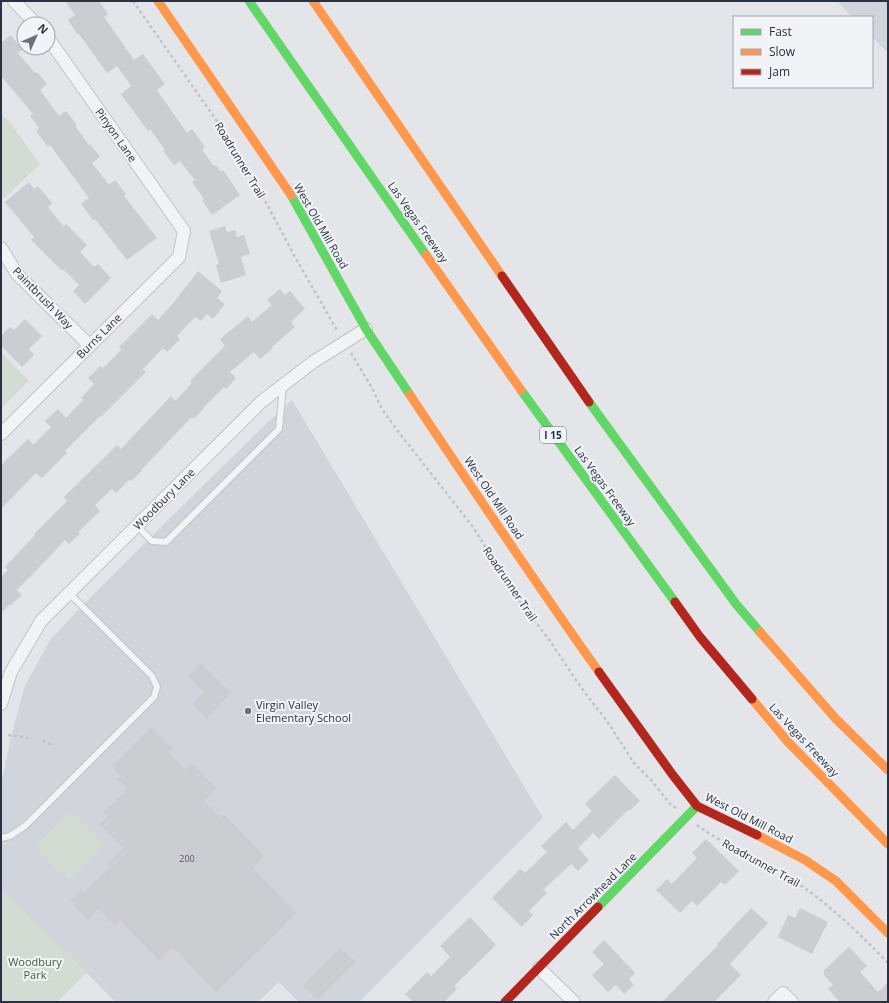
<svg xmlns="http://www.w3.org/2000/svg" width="889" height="1003" font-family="'Open Sans',sans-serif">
	<rect width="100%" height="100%" fill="#e3e5e8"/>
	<!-- built -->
	<g fill="#d1d4db">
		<path d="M837,1H888V53L872,37V17H852Z"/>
		<path d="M292,400L543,818L359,1002H299L279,982L258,1002H116L1,888V782L4,772L11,736L25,686L50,640L89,599L158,530L265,425Z"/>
	</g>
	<!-- green -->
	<g fill="#d3dcd3">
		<path d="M1,114L11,124L40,164L1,201Z"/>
		<path d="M1,352L29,381L1,409Z"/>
		<path d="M70,811L104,845L69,880L35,847Z"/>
		<path d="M1,888L87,972L57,1002H1Z"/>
	</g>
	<!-- building -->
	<g fill="#cbcdd0">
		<path d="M65,1H99L108,14L104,17L134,60L143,54L165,84L157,90L187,133L192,129L205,147L202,150L214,166L216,165L221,172L223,170L240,195L212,215L202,200L204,199L192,182L195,180L180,161L174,165L163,151L165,150L150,129L148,131L121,94L131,86L117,66L107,73L79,34L78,35L68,20L75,15Z"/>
		<path d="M11,35L22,50L18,53L35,73L37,72L47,84L40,90L59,116L66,111L77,125L75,126L89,145L90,144L100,157L92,163L109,185L115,180L126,194L124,196L157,238L127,260L95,219L93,220L81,204L89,198L50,145L48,147L36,131L39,128L30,116L33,114L1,76V43Z"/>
		<path d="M29,182L34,189L38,186L52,203L48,207L64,227L66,224L87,245L80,252L94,267L98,264L111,278L85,304L73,291L79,285L63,269L62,271L31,240L34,237L5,202Z"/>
		<path d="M225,226L227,232L235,230L237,237L244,235L250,254L241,257L246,275L221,283L216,265L219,264L209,231Z"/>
		<path d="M198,271L222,291L217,298L225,304L213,319L207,314L201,321L195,317L177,336L180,339L167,352L163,348L143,369L146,372L101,417L100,416L65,451L67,453L42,478L36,473L1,509V465L28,439L33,445L51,427L45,421L58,409L66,418L83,400L81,398L94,384L88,378L100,366L103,368L121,350L119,347L152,314L158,320L171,306Z"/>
		<path d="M280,289L285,295L290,291L305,309L291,322L295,327L272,347L273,348L260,359L254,352L230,372L236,378L226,389L224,387L203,408H204L194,419L192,417L141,470L142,471L131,481L129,480L116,493L112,489L95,505L100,511L78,532L80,534L69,544L65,540L53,553L17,590L22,595L11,605L10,604L1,613V577L8,570L5,567L35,535L34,534L67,501L64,497L117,445L121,449L171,396L175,401L192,383L190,381L225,346L220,339L248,316L252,322L272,305L267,300Z"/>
		<path d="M25,319L42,336L29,349L34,355L22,367L1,346V336L10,327L14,330Z"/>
		<path d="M201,663L231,693L207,718L193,704L204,693L188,677Z"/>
		<path d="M151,727L173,749L168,753L185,770L192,763L217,789L204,801L221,818L224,814L265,856L253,868L297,913L217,992L173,947L159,961L120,921L115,926L98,909L88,919L70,901L81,890L84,893L111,867L108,863L123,848L99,824L107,817L103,813L127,789L118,779L121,776L112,766Z"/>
		<path d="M615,775L640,801L629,811L628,810L599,839L593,833L578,848L589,860L578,871L571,864L543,890L547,893L529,911L533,915L522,927L492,898L520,869L525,873L547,852L541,846L566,822L573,830L592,811L585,804Z"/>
		<path d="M706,839L739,871L725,885L721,882L697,906L692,901L680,913L656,890L667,879L672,884L697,858L692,853Z"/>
		<path d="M751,908L768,923L730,964L741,975L714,1002H662L718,945L717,944Z"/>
		<path d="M800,908L828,922L812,954L778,937L788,915L795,918Z"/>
		<path d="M470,917L496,945L454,986L457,989L444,1002H413L405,994L427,972L431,976L450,957L440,946Z"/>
		<path d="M604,940L635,973L629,979L634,985L624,994L616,985L608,992L592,975L604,964L592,952Z"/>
		<path d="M849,947L867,966L860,972L878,992L888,982V1002H840L828,989L833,985L824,975V970Z"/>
		<path d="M341,948L356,962L318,1000L303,986Z"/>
	</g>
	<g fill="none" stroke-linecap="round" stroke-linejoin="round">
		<defs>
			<g id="lane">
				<path d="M137,526L152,541L166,542L279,429L283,386"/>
				<path d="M1,838L10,836L25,826L154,697L157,687L152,676L69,593"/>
			</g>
			<g id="street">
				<path d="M14,1L36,24"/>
				<path d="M1,248L17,274L89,345"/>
				<path d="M1,434L179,257L184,231L48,38"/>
				<path d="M1,704L11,672L41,621L261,402L313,362L366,329"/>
				<path d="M539,968L574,1002"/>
				<path d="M774,1002L783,993L792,1002"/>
			</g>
		</defs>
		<!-- lane casing -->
		<use href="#lane" stroke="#c1c3c6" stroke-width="8"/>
		<!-- street casing -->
		<use href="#street" stroke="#c1c3c6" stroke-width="14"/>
		<!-- path -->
		<g stroke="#c2c3c8" stroke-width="2.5" stroke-dasharray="3 3" stroke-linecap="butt">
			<path d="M133,1L219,124L247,167L295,257L338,332"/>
			<path d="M351,353L372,388L382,409L397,430L473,527L501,572L517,598L550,641L580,686L609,724L634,763L651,780L671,805L676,808"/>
			<path d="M8,735L28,738"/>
			<path d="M43,741L48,742L52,746"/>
			<path d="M697,825C725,846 758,857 787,876C826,901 856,930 888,963"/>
		</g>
		<!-- lane -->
		<use href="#lane" stroke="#f2f3f5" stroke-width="6"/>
		<!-- street -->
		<use href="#street" stroke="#f2f3f5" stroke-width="12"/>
		<!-- fast -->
		<g stroke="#63d668" stroke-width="9">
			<path d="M249,1L426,255"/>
			<path d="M291,195L366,329L410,395"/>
			<path d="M521,390L675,602"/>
			<path d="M589,402L736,604L760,632"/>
			<path d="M598,907L697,806"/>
		</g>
		<!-- slow -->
		<g stroke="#ff974d" stroke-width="9">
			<path d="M158,1L291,195"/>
			<path d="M313,1L502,276"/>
			<path d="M426,255L521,390"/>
			<path d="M410,395C472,488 534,581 599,672"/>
			<path d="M760,632L836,719L888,770"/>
			<path d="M752,699L788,742L888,844"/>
			<path d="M757,835L805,860L836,881L888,933"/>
		</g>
		<!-- jam -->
		<g stroke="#b3261e" stroke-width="9">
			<path d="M502,276L589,402"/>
			<path d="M675,602L700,637L752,699"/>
			<path d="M599,672L672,774L697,806L757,835"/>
			<path d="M505,1002L598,907"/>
		</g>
	</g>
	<!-- markers -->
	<circle fill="#6a707c" stroke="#f1f3f7" stroke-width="1.5" cx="248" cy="711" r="4"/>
	<g text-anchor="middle" stroke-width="4" stroke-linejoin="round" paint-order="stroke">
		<!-- number labels -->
		<g font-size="9" fill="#525966">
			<text x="187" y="862">200</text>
		</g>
		<!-- shield labels -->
		<rect fill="#f1f3f7" stroke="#656b78" stroke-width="1" x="540" y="427" width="26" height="16" rx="3"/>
		<g font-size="10" font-weight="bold" fill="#293142">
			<text x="553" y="439">I 15</text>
		</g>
		<!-- street labels -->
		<g font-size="11" fill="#293142" stroke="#f1f3f7">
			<text transform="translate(116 135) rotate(55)" y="4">Pinyon Lane</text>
			<text transform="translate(240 160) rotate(59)" y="4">Roadrunner Trail</text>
			<text transform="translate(418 222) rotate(55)" y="4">Las Vegas Freeway</text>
			<text transform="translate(321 226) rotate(60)" y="4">West Old Mill Road</text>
			<text transform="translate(43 298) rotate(46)" y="4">Paintbrush Way</text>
			<text transform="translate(99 336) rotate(-45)" y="4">Burns Lane</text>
			<text transform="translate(605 486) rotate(54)" y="4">Las Vegas Freeway</text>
			<text transform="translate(494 498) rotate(56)" y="4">West Old Mill Road</text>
			<text transform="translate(164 499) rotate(-45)" y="4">Woodbury Lane</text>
			<text transform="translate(510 584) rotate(56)" y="4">Roadrunner Trail</text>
			<text transform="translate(804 740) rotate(47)" y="4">Las Vegas Freeway</text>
			<text transform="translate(749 818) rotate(27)" y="4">West Old Mill Road</text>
			<text transform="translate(761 863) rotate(29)" y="4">Roadrunner Trail</text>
			<text transform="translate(593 896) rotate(-45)" y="4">North Arrowhead Lane</text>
		</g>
		<!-- poi labels -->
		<g font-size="11" fill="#293142" stroke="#f1f3f7" text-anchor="start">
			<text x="256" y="709">Virgin Valley<tspan x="256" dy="13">Elementary School</tspan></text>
		</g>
		<!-- park labels -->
		<g font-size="11" fill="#3d5d36" stroke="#f1f3f7">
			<text x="35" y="966">Woodbury<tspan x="35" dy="13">Park</tspan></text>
		</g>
	</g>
	<!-- border -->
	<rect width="889" height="1003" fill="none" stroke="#293142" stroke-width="4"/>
	<!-- legend -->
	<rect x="733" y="16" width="140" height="72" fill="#f1f3f7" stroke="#a1a5af"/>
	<rect x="741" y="29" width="20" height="6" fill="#63d668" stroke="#a1a5af"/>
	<text x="769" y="36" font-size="12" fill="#293142">Fast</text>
	<rect x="741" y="49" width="20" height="6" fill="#ff974d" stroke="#a1a5af"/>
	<text x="769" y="56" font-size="12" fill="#293142">Slow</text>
	<rect x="741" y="69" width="20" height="6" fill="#b3261e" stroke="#a1a5af"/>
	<text x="769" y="76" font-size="12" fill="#293142">Jam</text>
	<!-- north arrow -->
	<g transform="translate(36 36) rotate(45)"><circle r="19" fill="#f1f3f7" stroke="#a1a5af"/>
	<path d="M0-3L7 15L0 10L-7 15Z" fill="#6a707c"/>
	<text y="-6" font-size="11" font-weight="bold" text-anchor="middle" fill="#293142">N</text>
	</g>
</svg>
